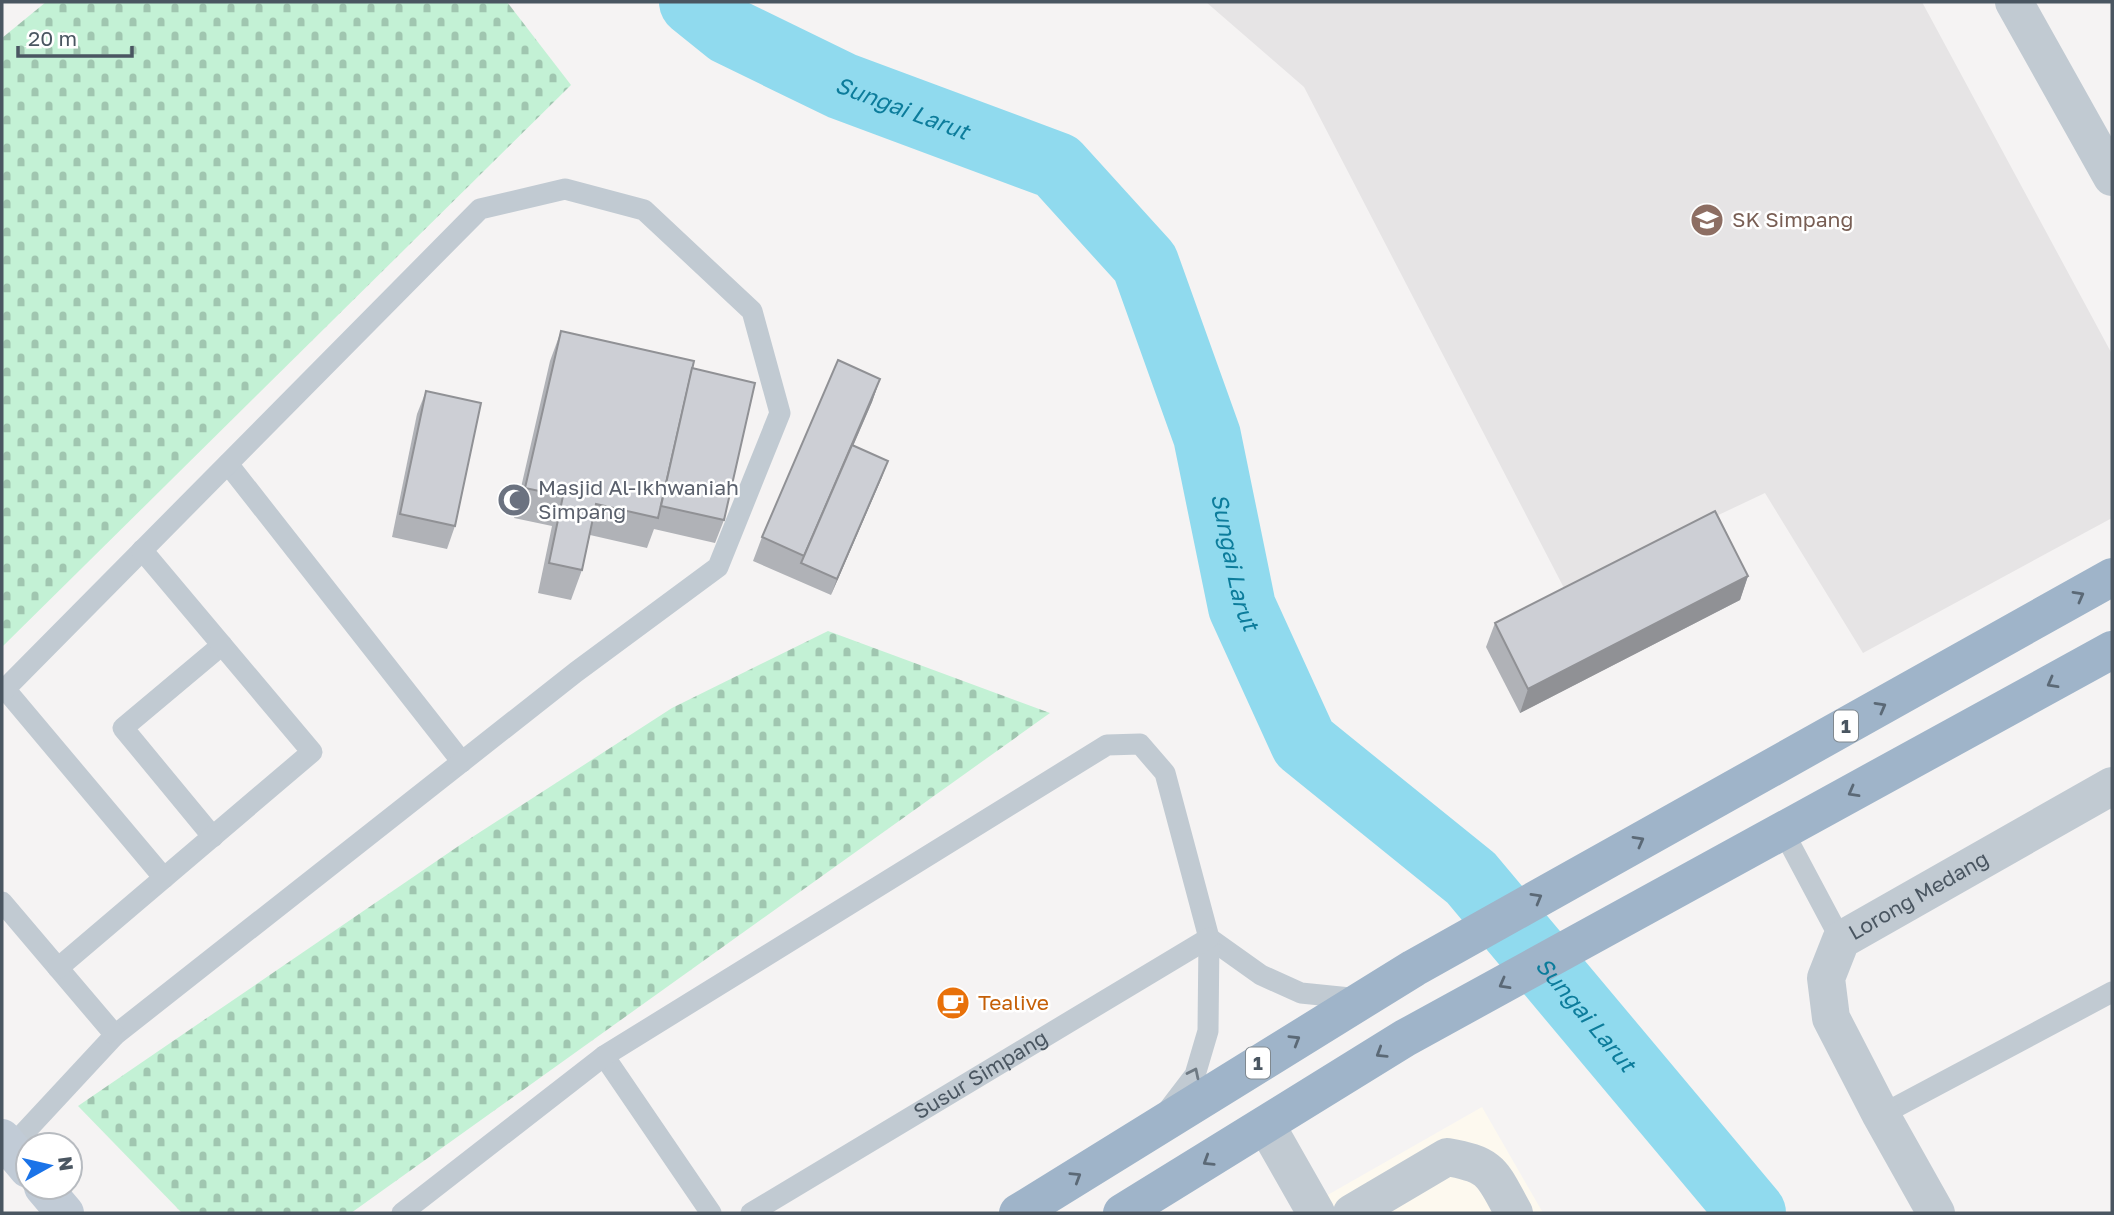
<svg xmlns="http://www.w3.org/2000/svg" width="2114" height="1215" font-family="'Golos Text',sans-serif">
	<defs>
		<pattern id="cemetery-stones" width="16" height="16" patternUnits="userSpaceOnUse" patternTransform="scale(1.75)"><rect width="16" height="16" fill="#c3f1d5"/><path d="M2 7V4a2 2 0 0 1 4 0v3zM10 15v-3a2 2 0 0 1 4 0v3z" fill="#a0c6b0"/></pattern>
	</defs>
	<rect width="100%" height="100%" fill="#f5f3f3"/>
	<!-- commercial -->
	<path fill="#fdf9ef" d="M1482,1107L1543,1213H1296Z"/>
	<!-- education -->
	<path fill="#e6e4e5" d="M1206,2H1922L2112,354V518L1863,653L1765,493L1564,588L1304,87Z"/>
	<!-- cemetery -->
	<g fill="url(#cemetery-stones)">
		<path d="M46,2H507L571,85L2,647V38Z"/>
		<path d="M828,631L1050,713L351,1213H182L78,1106L460,845L672,708Z"/>
	</g>
	<g fill="none" stroke-linecap="round" stroke-linejoin="round">
		<!-- river -->
		<path stroke="#90daee" stroke-width="68" id="s1" d="M693,2L729,31L842,86L1057,166L1145,263L1207,436L1242,607L1304,743L1471,878L1752,1213"/>
		<!-- service -->
		<g stroke="#c1cad2" stroke-width="21">
			<path d="M228,464L462,762"/>
			<path d="M5,689L164,878"/>
			<path d="M2,692L480,209L565,189L644,210L752,311L780,413L718,567L576,672L115,1035L10,1148"/>
			<path d="M1783,831L1841,940"/>
			<path d="M213,837L123,728L222,645"/>
			<path d="M2,902L115,1035"/>
			<path d="M1209,938L1261,975L1301,993L1360,999"/>
			<path d="M58,968L312,752L142,550"/>
			<path d="M604,1056L711,1213"/>
			<path d="M1881,1115L2112,992"/>
			<path d="M402,1213L604,1056L1107,745L1140,744L1165,773L1209,938L1208,1031L1195,1075L1169,1109"/>
			<path id="s2" d="M751,1213L1209,938"/>
		</g>
		<!-- minor -->
		<g stroke="#c1cad2" stroke-width="38">
			<path d="M2014,2L2112,177"/>
			<path d="M1266,1125L1316,1213"/>
			<path d="M1352,1213L1447,1157C1494,1165 1492,1174 1514,1213"/>
			<path id="s3" d="M1936,1213L1881,1115L1831,1018L1826,978L1841,940L2112,786"/>
		</g>
		<!-- secondary -->
		<g stroke="#c1cbd6" stroke-width="38">
			<path d="M2,1138L28,1169"/>
			<path d="M43,1187L65,1213"/>
		</g>
		<!-- trunk -->
		<g stroke="#9fb4c9" stroke-width="38">
			<path d="M1018,1213L1414,968L2112,577"/>
			<path d="M1122,1213L1405,1038L2112,650"/>
		</g>
	</g>
	<!-- wall -->
	<g fill="#b0b2b7">
		<path d="M561,331L692,368L724,520L715,543L654,529L647,548L590,535L582,570L571,600L538,593L552,526L514,518L550,361Z"/>
		<path d="M880,379L872,402L853,446L882,477L831,595L753,561L762,537Z"/>
		<path d="M426,391L455,526L447,549L392,537L417,414Z"/>
		<path d="M1748,576L1740,600L1520,713L1486,647L1495,623Z"/>
	</g>
	<!-- shaded-wall -->
	<g fill="#909195">
		<path d="M880,379L872,402L802,564L801,563Z"/>
		<path d="M888,461L882,477L831,595L837,579Z"/>
		<path d="M1748,576L1740,600L1520,713L1528,689Z"/>
	</g>
	<!-- building -->
	<g fill="#cdcfd5" stroke="#909195" stroke-width="2">
		<path d="M561,331L694,361L658,518L596,504L582,570L549,563L563,496L525,488Z"/>
		<path d="M838,360L880,379L804,556L762,537Z"/>
		<path d="M692,368L755,383L724,520L661,506Z"/>
		<path d="M426,391L481,403L455,526L400,514Z"/>
		<path d="M852,445L888,461L837,579L801,563Z"/>
		<path d="M1715,511L1748,576L1528,689L1495,623Z"/>
	</g>
	<!-- one-way arrows -->
	<defs><path id="oneway-chevron" d="M-2-3.5L2.5 0L-2 3.5" fill="none" stroke-width="1.6" stroke-linecap="round" stroke-linejoin="round" transform="scale(1.75)"/></defs>
	<g stroke="#5b6976">
		<use href="#oneway-chevron" transform="translate(2079 596) rotate(-29)"/>
		<use href="#oneway-chevron" transform="translate(2052 683) rotate(151)"/>
		<use href="#oneway-chevron" transform="translate(1881 707) rotate(-29)"/>
		<use href="#oneway-chevron" transform="translate(1853 792) rotate(151)"/>
		<use href="#oneway-chevron" transform="translate(1639 841) rotate(-29)"/>
		<use href="#oneway-chevron" transform="translate(1537 898) rotate(-30)"/>
		<use href="#oneway-chevron" transform="translate(1504 984) rotate(151)"/>
		<use href="#oneway-chevron" transform="translate(1295 1040) rotate(-31)"/>
		<use href="#oneway-chevron" transform="translate(1381 1053) rotate(148)"/>
		<use href="#oneway-chevron" transform="translate(1208 1161) rotate(148)"/>
		<use href="#oneway-chevron" transform="translate(1076 1177) rotate(-32)"/>
	</g>
	<use stroke="#6e7983" href="#oneway-chevron" transform="translate(1194 1073) rotate(-64)"/>
	<!-- icons -->
	<defs>
		<symbol id="school-disc" viewBox="-11 -11 22 22"><circle r="9.5" fill="#8d6e63" stroke="#fff"/><path d="M0-5L7-2L0 1L-7-2ZM-4 1L0 2.5L4 1V4Q0 6-4 4Z" fill="#fff"/></symbol>
		<symbol id="mosque-disc" viewBox="-11 -11 22 22"><circle r="9.5" fill="#6b7280" stroke="#fff"/><path d="M3.5-4.9A6 6 0 1 0 3.5 4.9A5 5 0 1 1 3.5-4.9Z" fill="#fff"/></symbol>
		<symbol id="cafe-disc" viewBox="-11 -11 22 22"><circle r="9.5" fill="#e8710a" stroke="#fff"/><path d="M-5.5-4.5H6V0H3Q3 3.5 0 3.5H-2.5Q-5.5 3.5-5.5 0ZM3-3.2v2h1.7v-2ZM-6 4.5H4V6H-6Z" fill="#fff"/></symbol>
	</defs>
	<g fill-rule="evenodd">
		<use href="#school-disc" x="1688" y="201" width="38" height="38"/>
		<use href="#mosque-disc" x="495" y="481" width="38" height="38"/>
		<use href="#cafe-disc" x="934" y="984" width="38" height="38"/>
	</g>
	<g text-anchor="middle" stroke-width="5" stroke-linejoin="round" paint-order="stroke">
		<!-- shield labels -->
		<g fill="#fff" stroke="#808990" stroke-width="2">
			<rect x="1834" y="710.5" width="24" height="31" rx="5"/>
			<rect x="1246" y="1047.5" width="24" height="31" rx="5"/>
		</g>
		<g font-size="19" font-weight="bold" fill="#4a5661">
			<text x="1846" y="733">1</text>
			<text x="1258" y="1070">1</text>
		</g>
		<!-- education labels -->
		<g font-size="21" fill="#785e54" stroke="#fff" text-anchor="start">
			<text x="1732" y="227">SK Simpang</text>
		</g>
		<!-- worship labels -->
		<g font-size="21" fill="#5b616d" stroke="#fff" text-anchor="start">
			<text x="538" y="495">Masjid Al-Ikhwaniah<tspan x="538" dy="24">Simpang</tspan></text>
		</g>
		<!-- street labels -->
		<g font-size="21" fill="#4a5661" stroke="#fff">
			<text dy="7" stroke="none"><textPath href="#s3" startOffset="392">Lorong Medang</textPath></text>
			<text dy="7" stroke="none"><textPath href="#s2" startOffset="268">Susur Simpang</textPath></text>
		</g>
		<!-- food labels -->
		<g font-size="21" fill="#c56008" stroke="#fff" text-anchor="start">
			<text x="978" y="1010">Tealive</text>
		</g>
		<!-- water labels -->
		<g font-size="23" font-style="italic" fill="#0c7c9b" stroke="#fff">
			<text dy="8" stroke="none"><textPath href="#s1" startOffset="236">Sungai Larut</textPath></text>
			<text dy="8" stroke="none"><textPath href="#s1" startOffset="845">Sungai Larut</textPath></text>
			<text dy="8" stroke="none"><textPath href="#s1" startOffset="1433">Sungai Larut</textPath></text>
		</g>
	</g>
	<!-- border -->
	<rect width="2114" height="1215" fill="none" stroke="#4a5661" stroke-width="7"/>
	<!-- north arrow -->
	<g transform="translate(49 1166) rotate(82)"><circle r="33" fill="#ffffff" stroke="#b7bbc0" stroke-width="2"/>
	<path d="M0-5L12 26L0 18L-12 26Z" fill="#1a73e8"/>
	<text y="-10" font-size="19" font-weight="bold" text-anchor="middle" fill="#4a5661">N</text>
	</g>
	<!-- scale -->
	<path d="M18 46v10h114v-10" fill="none" stroke="#4a5661" stroke-width="3.5"/>
	<text x="28" y="46" font-size="21" fill="#4a5661" stroke="#ffffff" stroke-width="5" paint-order="stroke">20 m</text>
</svg>
